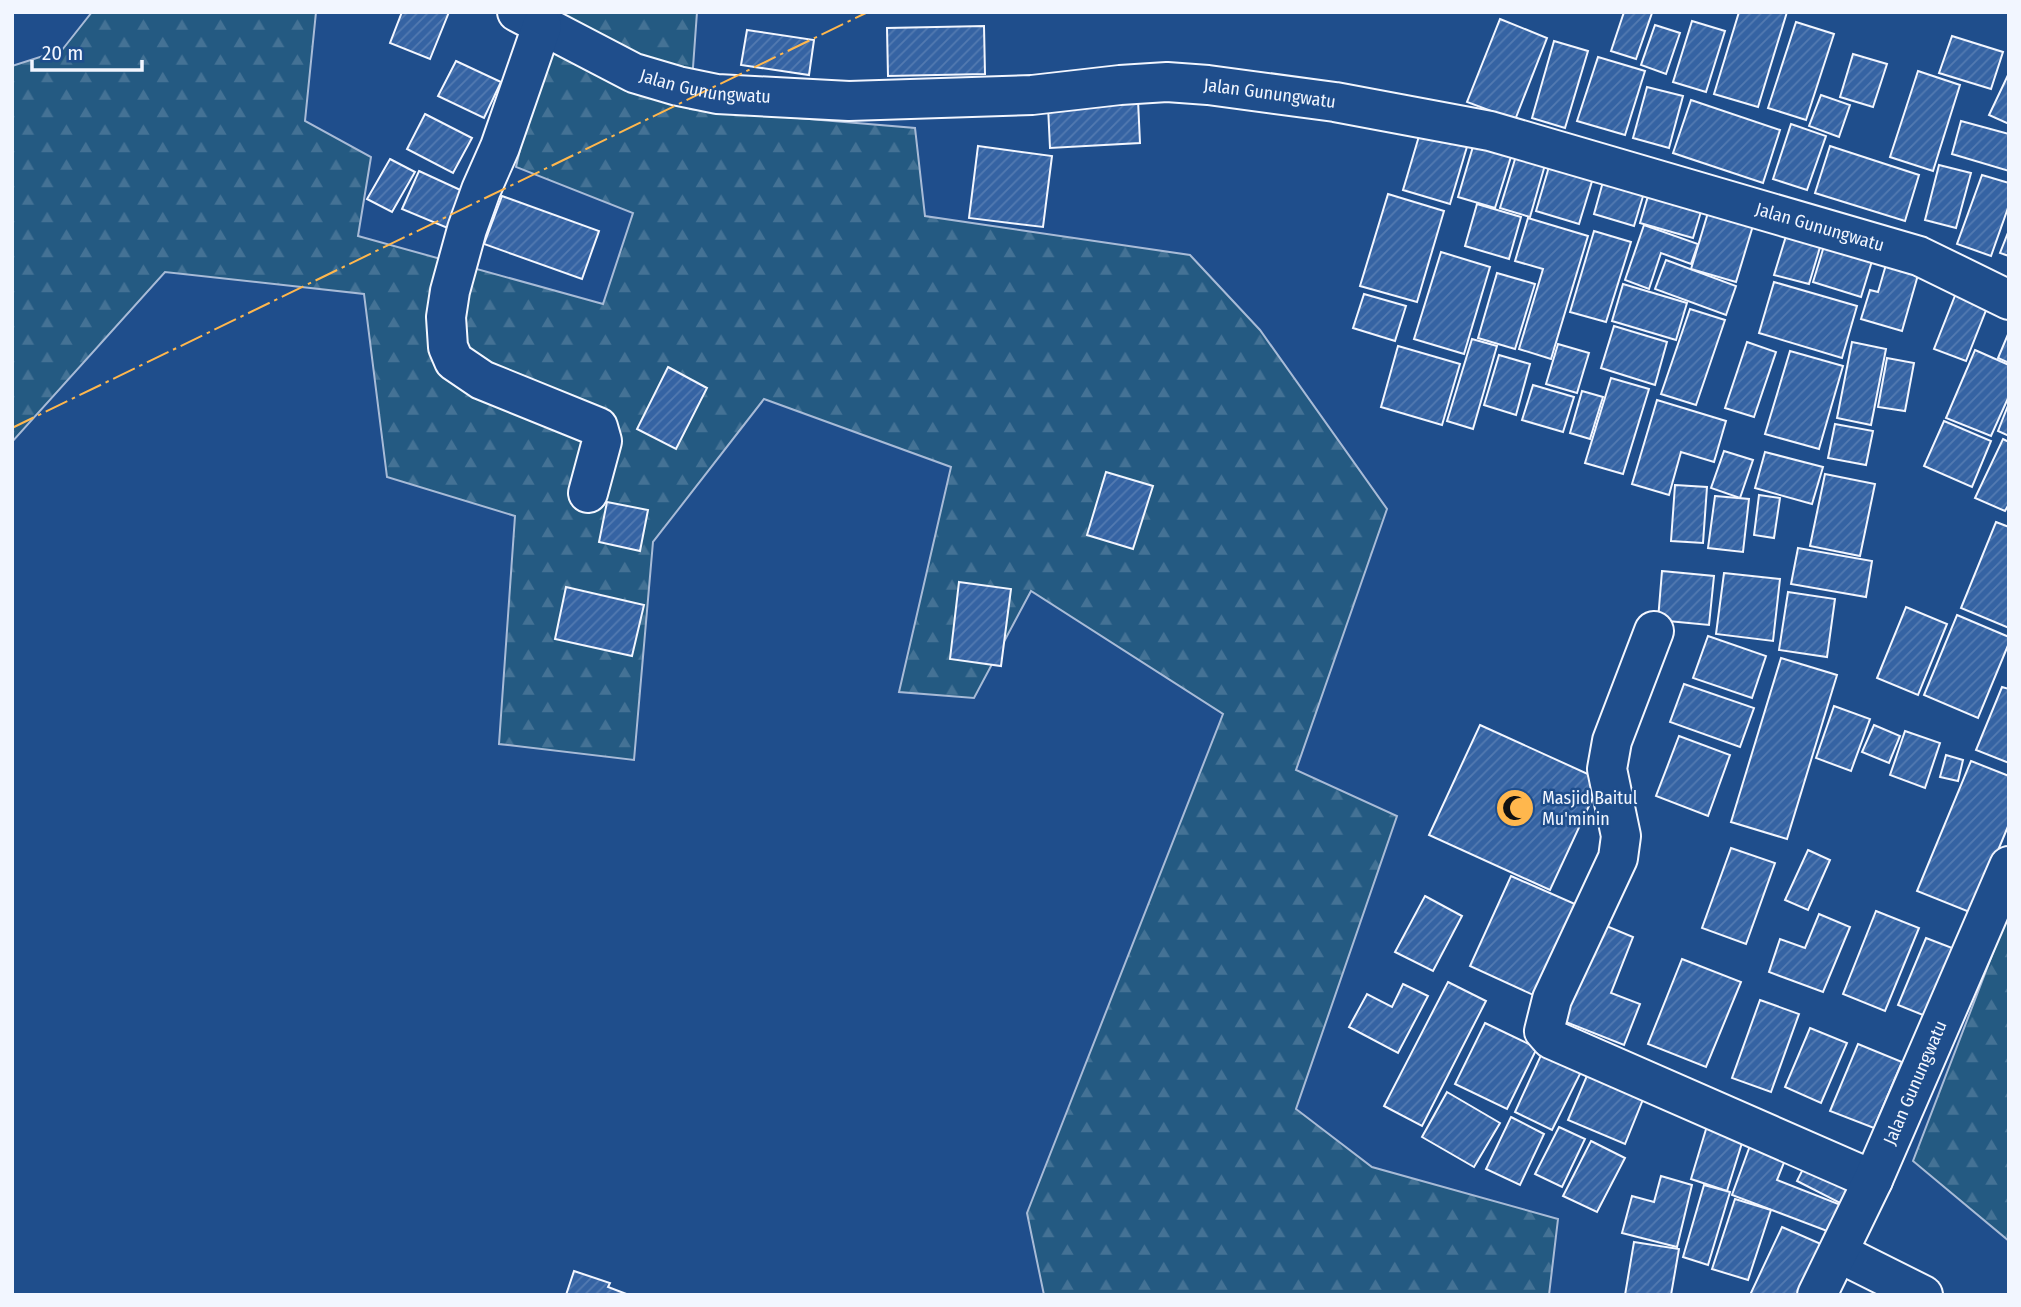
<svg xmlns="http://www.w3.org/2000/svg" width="2021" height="1307" font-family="'Fira Sans Condensed',sans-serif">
	<defs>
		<pattern id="forest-firs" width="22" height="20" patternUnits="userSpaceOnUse" patternTransform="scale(1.75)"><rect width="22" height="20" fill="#245a82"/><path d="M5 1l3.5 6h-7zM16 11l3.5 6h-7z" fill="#447295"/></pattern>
		<pattern id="building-hatch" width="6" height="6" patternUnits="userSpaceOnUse" patternTransform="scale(1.75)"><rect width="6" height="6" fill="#3563a3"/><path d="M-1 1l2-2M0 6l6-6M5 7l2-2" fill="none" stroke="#537ab1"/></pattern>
	</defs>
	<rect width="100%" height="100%" fill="#1f4e8c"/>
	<!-- forest -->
	<g fill="url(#forest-firs)" stroke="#a8bbd7" stroke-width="2">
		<path d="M92,12H316L305,121L371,157L358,236L603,304L633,213L516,167L551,14L550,12H697L690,109L915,128L925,216L1190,255L1260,330L1387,509L1296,770L1397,816L1296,1109L1372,1167L1558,1219L1549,1295H1044L1027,1213L1223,714L1031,591L974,698L899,692L951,467L764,399L653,542L634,760L499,744L515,516L387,477L364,294L165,272L12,442V66L62,50Z"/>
		<path d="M2009,911V1241L1913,1161Z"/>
	</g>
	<!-- building -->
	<g fill="url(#building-hatch)" stroke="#f2f6ff" stroke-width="2">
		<path d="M402,12H449L430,59L390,43Z"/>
		<path d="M1624,12L1652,13L1636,59L1611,51Z"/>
		<path d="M1739,12H1787L1758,107L1714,94Z"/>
		<path d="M1500,19L1547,38L1515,120L1467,102Z"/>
		<path d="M1692,21L1725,31L1706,92L1673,82Z"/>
		<path d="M1796,22L1834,34L1806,120L1768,108Z"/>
		<path d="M1655,25L1680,33L1666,74L1641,65Z"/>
		<path d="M984,26L985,74L888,76L887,28Z"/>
		<path d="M747,30L814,40L809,75L741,65Z"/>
		<path d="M1952,36L2003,52L1991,89L1939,73Z"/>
		<path d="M1554,41L1588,51L1565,128L1532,118Z"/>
		<path d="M1853,54L1887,64L1873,107L1840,97Z"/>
		<path d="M1598,57L1645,71L1625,135L1577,121Z"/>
		<path d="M456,61L501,82L484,118L438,96Z"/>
		<path d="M1918,71L1960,85L1933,171L1890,157Z"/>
		<path d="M2009,73V124L1989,115Z"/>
		<path d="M1647,87L1683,96L1669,148L1633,138Z"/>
		<path d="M1821,95L1850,105L1839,137L1809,126Z"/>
		<path d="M1138,100L1140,143L1050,148L1048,106Z"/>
		<path d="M1691,100L1780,130L1763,183L1673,153Z"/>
		<path d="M425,114L472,138L453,173L407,149Z"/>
		<path d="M1961,121L2009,134V171L1952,154Z"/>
		<path d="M1791,124L1826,136L1807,190L1773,179Z"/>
		<path d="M1422,126L1469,140L1450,204L1403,190Z"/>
		<path d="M1477,133L1515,144L1495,208L1458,197Z"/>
		<path d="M1520,143L1549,151L1530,217L1500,208Z"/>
		<path d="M978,146L1052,156L1043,227L969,218Z"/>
		<path d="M1830,146L1919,175L1905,221L1815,193Z"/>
		<path d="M1553,153L1597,165L1579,224L1536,211Z"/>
		<path d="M390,159L415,172L392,212L367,199Z"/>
		<path d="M1939,165L1971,173L1956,228L1925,220Z"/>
		<path d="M419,171L467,193L450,229L402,209Z"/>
		<path d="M1606,171L1647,183L1634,226L1594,214Z"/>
		<path d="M1982,175L2009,183V205L1991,256L1957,244Z"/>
		<path d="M1653,179L1706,195L1693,238L1640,223Z"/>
		<path d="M1388,194L1444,211L1417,302L1360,286Z"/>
		<path d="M502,196L599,231L582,279L484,244Z"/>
		<path d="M1713,196L1758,209L1736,282L1691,269Z"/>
		<path d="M1477,204L1521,217L1509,259L1465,246Z"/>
		<path d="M1528,218L1588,236L1551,359L1519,349L1543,269L1515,261Z"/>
		<path d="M1790,223L1824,234L1809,284L1774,275Z"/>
		<path d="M1644,225L1698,244L1691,264L1661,253L1649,289L1625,280Z"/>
		<path d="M2009,230V256L2000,253Z"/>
		<path d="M1594,231L1631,242L1606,322L1570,312Z"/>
		<path d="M1828,233L1876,248L1861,297L1813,282Z"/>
		<path d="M1890,251L1922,261L1902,331L1861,319L1870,290L1878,292Z"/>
		<path d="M1441,252L1490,267L1464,354L1414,339Z"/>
		<path d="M1666,260L1736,286L1726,315L1655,289Z"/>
		<path d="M1497,273L1535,284L1515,349L1478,338Z"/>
		<path d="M1774,282L1857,306L1842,358L1759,333Z"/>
		<path d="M1960,283L1992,295L1966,361L1934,349Z"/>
		<path d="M1623,284L1687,303L1676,340L1612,321Z"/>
		<path d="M1364,294L1406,306L1395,341L1353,328Z"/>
		<path d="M1690,309L1725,320L1696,405L1661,394Z"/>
		<path d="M1614,326L1667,342L1655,385L1601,368Z"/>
		<path d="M2009,332V363L1998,358Z"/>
		<path d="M1472,339L1497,346L1473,429L1447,421Z"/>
		<path d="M1747,342L1776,352L1754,417L1725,408Z"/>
		<path d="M1852,342L1886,349L1871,425L1837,418Z"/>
		<path d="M1558,344L1589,353L1577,393L1546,384Z"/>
		<path d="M1398,346L1460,364L1442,425L1381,407Z"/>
		<path d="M1975,350L2009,365V396L1991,436L1946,418Z"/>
		<path d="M1790,351L1843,366L1819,449L1765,434Z"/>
		<path d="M1499,355L1530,364L1516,415L1484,405Z"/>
		<path d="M1887,358L1914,363L1905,411L1878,407Z"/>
		<path d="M668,367L707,388L676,449L637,429Z"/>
		<path d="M1611,378L1649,389L1623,474L1585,463Z"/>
		<path d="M1533,385L1574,397L1563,432L1522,420Z"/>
		<path d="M1582,391L1603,397L1590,439L1570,433Z"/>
		<path d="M1657,400L1726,421L1714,462L1681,452L1669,495L1632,484Z"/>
		<path d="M2009,403V436L1998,431Z"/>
		<path d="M1944,421L1991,441L1972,487L1924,466Z"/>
		<path d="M1835,424L1873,431L1866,465L1828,458Z"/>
		<path d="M2003,439L2009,442V504L2005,511L1975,498Z"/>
		<path d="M1724,451L1753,460L1740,498L1711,488Z"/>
		<path d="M1765,452L1823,467L1812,504L1755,488Z"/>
		<path d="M1106,472L1153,486L1133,549L1087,535Z"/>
		<path d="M1825,474L1875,484L1860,556L1810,546Z"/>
		<path d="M1675,485L1707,487L1703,543L1671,541Z"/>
		<path d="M1759,495L1780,498L1774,538L1754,535Z"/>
		<path d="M1715,496L1749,499L1743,552L1708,548Z"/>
		<path d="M607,502L648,510L640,551L599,542Z"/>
		<path d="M1996,522L2009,527V628L1961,608Z"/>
		<path d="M1798,548L1872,561L1866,597L1791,584Z"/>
		<path d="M1662,571L1714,576L1709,625L1658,620Z"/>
		<path d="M1724,573L1780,579L1773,641L1716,634Z"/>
		<path d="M959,582L1011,589L1001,666L950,659Z"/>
		<path d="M566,587L644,605L632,656L555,639Z"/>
		<path d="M1788,592L1835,599L1827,657L1779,650Z"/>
		<path d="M1906,607L1947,624L1918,695L1877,678Z"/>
		<path d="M1957,615L2009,637V643L1978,718L1924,695Z"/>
		<path d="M1708,636L1766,656L1752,698L1693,678Z"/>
		<path d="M1781,658L1837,675L1787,839L1731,822Z"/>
		<path d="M1684,684L1754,708L1740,747L1670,722Z"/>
		<path d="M2002,687L2009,689V763L1976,750Z"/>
		<path d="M1834,706L1870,719L1851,771L1816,758Z"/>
		<path d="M1480,725L1601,780L1550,890L1429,835Z"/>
		<path d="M1874,725L1900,736L1889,763L1862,752Z"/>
		<path d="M1905,731L1940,743L1925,788L1890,775Z"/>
		<path d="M1679,736L1730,755L1708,816L1656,796Z"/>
		<path d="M1946,755L1963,760L1958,781L1940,777Z"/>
		<path d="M1971,761L2009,776V824L1972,913L1917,891Z"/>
		<path d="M1731,848L1775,863L1746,944L1702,928Z"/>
		<path d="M1808,850L1830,860L1808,910L1785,900Z"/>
		<path d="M1511,876L1584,908L1542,999L1470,966Z"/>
		<path d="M1425,896L1462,916L1433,971L1395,952Z"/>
		<path d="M1876,911L1919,928L1885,1011L1843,994Z"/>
		<path d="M1819,914L1850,927L1823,992L1769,972L1780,939L1805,948Z"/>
		<path d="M1592,920L1633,937L1611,993L1640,1004L1624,1045L1553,1017Z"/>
		<path d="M1926,938L1960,951L1933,1019L1898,1005Z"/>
		<path d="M1682,959L1741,982L1706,1067L1648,1044Z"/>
		<path d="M1448,982L1486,1001L1422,1126L1384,1106Z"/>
		<path d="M1403,984L1428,996L1398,1053L1349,1027L1367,994L1392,1007Z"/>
		<path d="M1760,1000L1799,1014L1771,1092L1732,1078Z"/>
		<path d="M1485,1023L1537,1048L1507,1109L1455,1084Z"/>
		<path d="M1810,1028L1847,1043L1821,1103L1785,1087Z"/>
		<path d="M1858,1044L1902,1062L1874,1128L1830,1111Z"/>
		<path d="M1542,1053L1581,1072L1552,1130L1515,1112Z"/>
		<path d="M1592,1064L1648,1087L1625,1144L1568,1120Z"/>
		<path d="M1447,1092L1500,1123L1474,1167L1422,1137Z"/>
		<path d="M1710,1116L1747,1127L1727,1191L1691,1179Z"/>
		<path d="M1511,1117L1544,1134L1520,1185L1486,1169Z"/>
		<path d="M1559,1127L1585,1139L1562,1187L1535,1174Z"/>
		<path d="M1755,1132L1791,1145L1777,1180L1846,1207L1835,1234L1732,1195Z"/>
		<path d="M1591,1141L1625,1158L1597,1212L1563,1196Z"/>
		<path d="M1810,1155L1854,1176L1840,1203L1797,1181Z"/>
		<path d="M1661,1176L1692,1185L1677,1247L1622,1233L1632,1196L1654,1202Z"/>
		<path d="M1704,1185L1730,1192L1708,1265L1683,1257Z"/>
		<path d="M1735,1199L1771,1210L1748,1280L1712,1269Z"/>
		<path d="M1782,1227L1821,1244L1798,1295H1750Z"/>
		<path d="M1634,1242L1679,1249L1671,1295H1625Z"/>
		<path d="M574,1271L610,1283L608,1287L629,1295H566Z"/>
	</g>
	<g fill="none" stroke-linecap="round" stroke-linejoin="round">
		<defs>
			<g id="minor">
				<path id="s1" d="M517,12L634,73L678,86L717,94L849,101L1032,95L1120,85L1167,82L1208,85L1335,102L1490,131L1919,256L2009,300"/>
				<path d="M542,26L500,147L481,190L467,229L450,291L446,317L448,347L454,361L482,380L598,427L602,441L588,493"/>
				<path d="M1654,631L1612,741L1607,769L1621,836L1618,858L1552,999L1544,1031L1551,1039L1873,1180"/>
				<path d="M1839,1253L1923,1295"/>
				<path id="s2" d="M1817,1295L1873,1180L2009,866"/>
			</g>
		</defs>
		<!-- minor casing -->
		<use href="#minor" stroke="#f2f6ff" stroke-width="42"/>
		<!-- minor -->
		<use href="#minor" stroke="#1f4e8c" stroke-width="38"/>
		<!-- power -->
		<path stroke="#ffb74d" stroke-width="2" stroke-dasharray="24 5 3.5 5" stroke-linecap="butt" d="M12,428L868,12"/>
	</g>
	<!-- icons -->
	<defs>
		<symbol id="mosque-disc" viewBox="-11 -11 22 22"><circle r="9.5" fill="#ffb74d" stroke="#1f4e8c"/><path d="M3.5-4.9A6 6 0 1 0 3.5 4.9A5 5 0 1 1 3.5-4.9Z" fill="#111"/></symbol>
	</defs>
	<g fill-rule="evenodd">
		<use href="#mosque-disc" x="1493" y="786" width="44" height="44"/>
	</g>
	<g text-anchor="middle" stroke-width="5" stroke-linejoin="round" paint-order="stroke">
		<!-- street labels -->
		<g font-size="18" fill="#f2f6ff" stroke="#1f4e8c">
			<text dy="6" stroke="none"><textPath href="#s1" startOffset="205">Jalan Gunungwatu</textPath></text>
			<text dy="6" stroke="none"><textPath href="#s1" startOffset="772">Jalan Gunungwatu</textPath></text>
			<text dy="6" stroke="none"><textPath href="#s1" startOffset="1339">Jalan Gunungwatu</textPath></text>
			<text dy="6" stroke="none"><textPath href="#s2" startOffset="234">Jalan Gunungwatu</textPath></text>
		</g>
		<!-- poi labels -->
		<g font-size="18" fill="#f2f6ff" stroke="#1f4e8c" text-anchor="start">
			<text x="1542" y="804">Masjid Baitul<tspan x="1542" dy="21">Mu'minin</tspan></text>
		</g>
	</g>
	<!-- border -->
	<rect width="2021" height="1307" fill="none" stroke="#f2f6ff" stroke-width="28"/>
	<!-- scale -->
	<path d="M32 60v10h110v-10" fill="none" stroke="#f2f6ff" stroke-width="3.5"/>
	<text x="42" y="60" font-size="21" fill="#f2f6ff" stroke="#1f4e8c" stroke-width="5" paint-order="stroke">20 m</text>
</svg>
